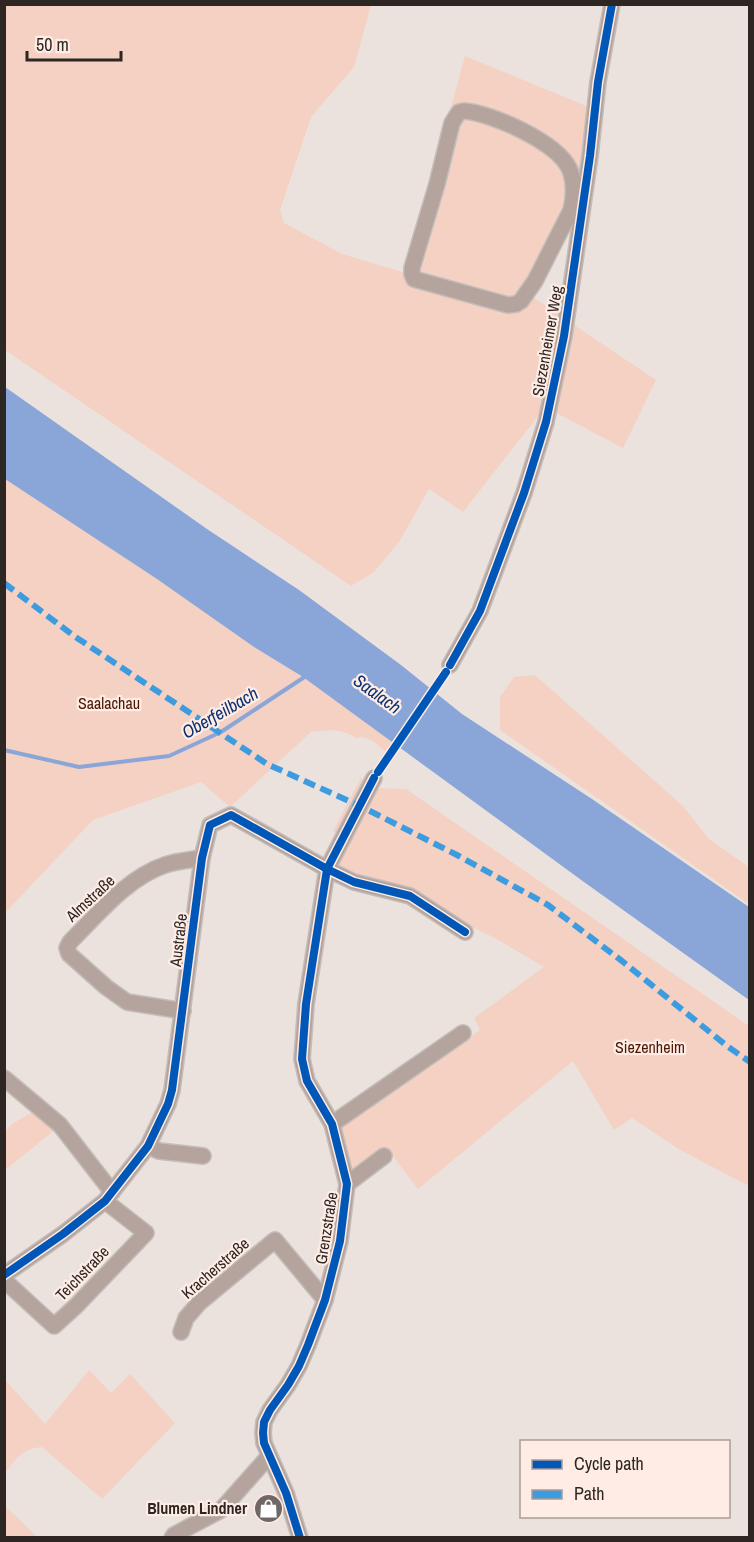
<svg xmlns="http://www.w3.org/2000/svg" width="754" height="1542" font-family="'Archivo Narrow',sans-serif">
	<rect width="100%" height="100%" fill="#ebe2de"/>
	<!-- green -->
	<g fill="#f4d1c2">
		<path d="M4,5H371L354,67L311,117L280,210L284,223L342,254L406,273L465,56L591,108L576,198L528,294L656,380L623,448L545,407L463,512L429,489L399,542L374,572L351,586L5,350Z"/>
		<path d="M5,479L157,579L254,647L303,677L393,742L386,752L373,741L363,737L357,738L347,733L333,730L311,732L230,807L201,782L93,820L5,913Z"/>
		<path d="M535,675L683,806L709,839L749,867V904L500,730V697L514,677Z"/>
		<path d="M361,778L374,788L406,789L749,1026V1186L680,1150L632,1118L614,1130L573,1061L418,1189L386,1147L353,1172L341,1124L480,1030L474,1018L544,967L495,938L444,914L414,892L336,866L350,840L333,831Z"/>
		<path d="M36,1110L56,1129L5,1170L4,1132L12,1124Z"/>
		<path d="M89,1370L111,1393L130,1374L175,1423L102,1499L42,1447C21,1449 17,1458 5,1473V1380L45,1424Z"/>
		<path d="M4,1506H5L37,1537H5Z"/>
	</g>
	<!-- water -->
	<path fill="#8aa5d7" d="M5,387L207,529L299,590L401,665L462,714L592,799L749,907V1000L584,882L303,677L254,647L157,579L5,479Z"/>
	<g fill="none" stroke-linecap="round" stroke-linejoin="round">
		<!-- stream -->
		<path stroke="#8aa5d7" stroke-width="4" d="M4,750L79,767L169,756L221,732L306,676"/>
		<defs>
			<g id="street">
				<path d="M464,111C492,113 556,142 569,168C575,181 574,197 571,210L535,281L521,301L516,304L508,305L414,279L412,274V268L437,184L452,123L459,112Z"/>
				<path d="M450,665L480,611L524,493L546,422L564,336L590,156L598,82L612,4"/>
				<path d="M183,1011L127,1002L106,987L69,954L67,948L70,942C97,915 128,877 165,865C176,861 190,860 202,858"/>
				<path d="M4,1078L60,1125L112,1192"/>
				<path d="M332,1124L463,1033"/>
				<path d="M148,1146L159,1151L203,1156"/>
				<path d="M347,1184L384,1156"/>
				<path d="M4,1275L63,1234L105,1201L148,1146L168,1104L172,1090L202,858L210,825L231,815L327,869L354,882L410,896L465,932"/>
				<path d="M4,1280L54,1326L76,1306L146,1233L105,1201"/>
				<path d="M181,1332L186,1318L199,1303L275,1240L325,1300"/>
				<path d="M172,1538L174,1535L221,1510L269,1456"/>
				<path d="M300,1538L286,1493L264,1443L263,1433L264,1422L270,1410L288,1385L299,1366L308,1345L325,1300L340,1241L347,1184L332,1124L307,1081L302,1059L306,1004L327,869L374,778"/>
			</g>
		</defs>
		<!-- street casing -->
		<use href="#street" stroke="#c4bdb9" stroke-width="18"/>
		<!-- street -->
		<use href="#street" stroke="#b5a49d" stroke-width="15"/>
		<!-- quiet -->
		<path stroke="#3d9ce0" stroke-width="6" stroke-dasharray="12 6" stroke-linecap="butt" d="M4,583L74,636L267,764L360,806L457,855L548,905L622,961L727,1046L750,1062"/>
		<defs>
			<g id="cycleway">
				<path d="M450,665L480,611L524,493L546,422L564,336L590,156L598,82L612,4"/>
				<path d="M378,772L446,672"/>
				<path d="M4,1275L63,1234L105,1201L148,1146L168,1104L172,1090L202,858L210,825L231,815L327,869L354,882L410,896L465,932"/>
				<path d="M300,1538L286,1493L264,1443L263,1433L264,1422L270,1410L288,1385L299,1366L308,1345L325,1300L340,1241L347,1184L332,1124L307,1081L302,1059L306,1004L327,869L374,778"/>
			</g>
		</defs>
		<!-- cycleway casing -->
		<use href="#cycleway" stroke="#feece5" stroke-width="11"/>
		<!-- cycleway -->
		<use href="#cycleway" stroke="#0057b8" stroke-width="8"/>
	</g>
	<!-- icons -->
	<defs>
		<symbol id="shop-disc" viewBox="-11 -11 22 22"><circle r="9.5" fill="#706864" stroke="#feece5"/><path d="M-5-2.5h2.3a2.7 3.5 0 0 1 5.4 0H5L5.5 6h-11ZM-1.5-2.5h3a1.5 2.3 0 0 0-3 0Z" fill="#fff"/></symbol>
	</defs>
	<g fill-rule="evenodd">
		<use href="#shop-disc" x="252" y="1492" width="33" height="33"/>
	</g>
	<g text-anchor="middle" stroke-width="4.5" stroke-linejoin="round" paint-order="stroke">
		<!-- street labels -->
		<g font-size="16" fill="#2d2623" stroke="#feece5">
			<text transform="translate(547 341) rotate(-80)" y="6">Siezenheimer Weg</text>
			<text transform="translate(90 898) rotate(-43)" y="6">Almstraße</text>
			<text transform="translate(178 940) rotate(-83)" y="6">Austraße</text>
			<text transform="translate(326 1228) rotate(-81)" y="6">Grenzstraße</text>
			<text transform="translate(215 1268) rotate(-41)" y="6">Kracherstraße</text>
			<text transform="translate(82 1273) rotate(-46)" y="6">Teichstraße</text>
		</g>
		<!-- park labels -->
		<g font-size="16" fill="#4e1700" stroke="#feece5">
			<text x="109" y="709">Saalachau</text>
			<text x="650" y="1053">Siezenheim</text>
		</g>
		<!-- poi labels -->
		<g font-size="16" font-weight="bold" fill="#2d2623" stroke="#feece5" text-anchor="end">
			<text x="247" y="1514">Blumen Lindner</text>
		</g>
		<!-- water labels -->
		<g font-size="18" font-style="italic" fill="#0b3172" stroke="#feece5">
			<text transform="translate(377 694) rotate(36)" y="6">Saalach</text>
			<text transform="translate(220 713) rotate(-30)" y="6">Oberfeilbach</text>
		</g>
	</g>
	<!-- border -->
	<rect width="754" height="1542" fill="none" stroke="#2d2623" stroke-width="12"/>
	<!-- legend -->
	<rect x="520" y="1440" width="210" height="78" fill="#feece5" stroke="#aa9d97" stroke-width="1.5"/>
	<rect x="532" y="1460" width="30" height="9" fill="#0057b8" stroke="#aa9d97" stroke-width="1.5"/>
	<text x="574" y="1470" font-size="18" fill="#2d2623">Cycle path</text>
	<rect x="532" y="1490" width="30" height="9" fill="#3d9ce0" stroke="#aa9d97" stroke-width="1.5"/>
	<text x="574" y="1500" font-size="18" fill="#2d2623">Path</text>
	<!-- scale -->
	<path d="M27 51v9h94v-9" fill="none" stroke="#2d2623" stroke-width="3"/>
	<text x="36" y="51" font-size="18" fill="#2d2623" stroke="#feece5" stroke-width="4.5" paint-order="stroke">50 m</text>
</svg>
